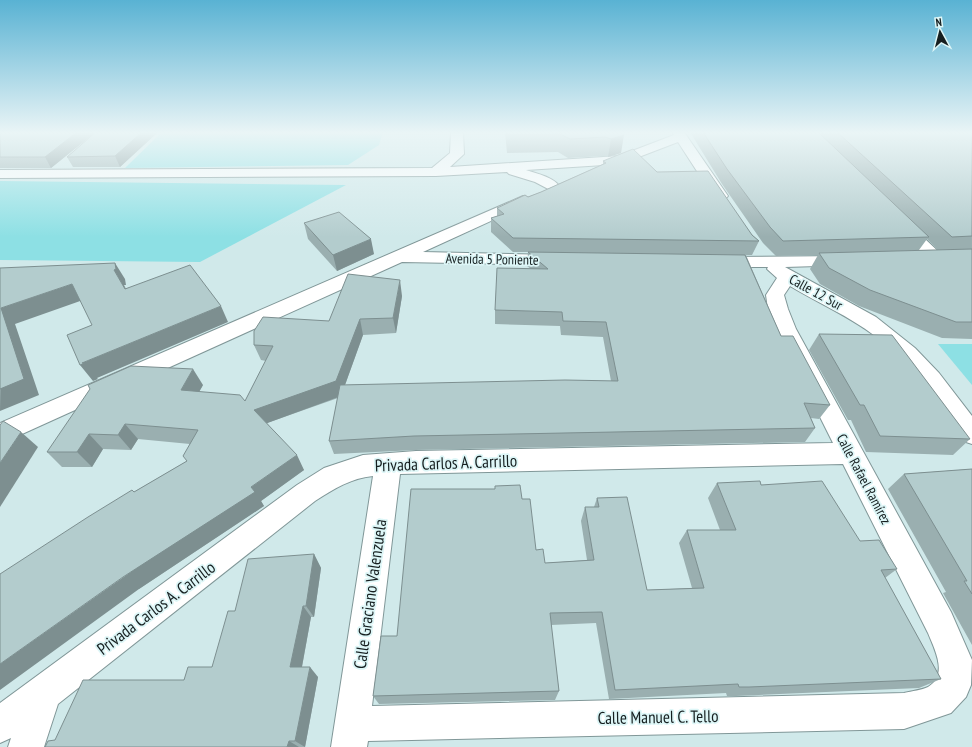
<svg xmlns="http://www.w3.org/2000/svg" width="972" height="747" font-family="'PT Sans Narrow',sans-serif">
	<rect width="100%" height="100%" fill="#d0e9ea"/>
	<!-- green -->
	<g fill="#8de0e4">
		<path d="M162,132H383L379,145L348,165L125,168Z"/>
		<path d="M0,181L346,185L200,262L0,260Z"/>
		<path d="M938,344H972V385Z"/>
	</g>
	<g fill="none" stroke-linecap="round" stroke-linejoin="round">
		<defs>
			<g id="minor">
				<path d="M451,132H463L464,154L450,167L619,156L674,135L672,132H684L728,196L725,199H715L678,142L610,168L604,165L526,170C538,174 554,177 561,188L559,191L554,192L535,182L509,174L507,172L436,176L0,178V170L432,168L450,153Z"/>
				<path d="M523,196L528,198L531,201L528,204L423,252L557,255L563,256L566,260L563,264L557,265L402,262L0,444V423Z"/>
				<path d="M901,220L907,222L941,254L944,258L941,262L935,263L929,262L895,228L893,225L895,222Z"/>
				<path d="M845,256L851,257L854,261L851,265L785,267L876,317L915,348L939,373L972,416V444L963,441C937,404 912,364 875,336C849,316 818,303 790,286L784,295L788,309L796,329L951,612L972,660L971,685L966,697L951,713L904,729L368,741L367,747H331L373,476C351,478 334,489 315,501L58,704L44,747H8L11,738L0,743V703L297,485L324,468L363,455L416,451L833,443L776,329L768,309L766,295L777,278L767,269L768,267H719L713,266L710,262L713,258L719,257ZM843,464L928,633C934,648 949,675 928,687C922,690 912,691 904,693L372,706L400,474Z"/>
			</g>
		</defs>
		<!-- minor casing -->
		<use href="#minor" stroke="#809798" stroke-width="2"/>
		<!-- minor -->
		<use href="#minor" fill="#fff" fill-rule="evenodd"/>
	</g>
	<!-- wall -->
	<g fill="#9aafb0" fill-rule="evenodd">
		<path d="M0,132H158L120,167H73L67,157L94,133L51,168H0Z"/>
		<path d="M505,132H622L621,153L608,157L602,156L568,158L558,152L507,153Z"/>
		<path d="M690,132H972V339L942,338L859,306L820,284L810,269L818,255L776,256L763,243L722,184ZM927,239L938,250H919Z"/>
		<path d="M603,161L657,172L752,235L759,241L752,255H746L781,336L830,405L819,419L811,418L815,428L805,442L416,450L334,454L329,441L338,398L267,423L304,470L261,501L264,506L139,589L134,492L187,461L190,444L138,439L131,450L103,449L92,467H62L47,452L203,385L199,392L245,401L266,361L261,360L254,345L329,321L402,296L396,333L363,335L345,385L611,381L603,337L561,335L560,326L495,324V310L531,269L527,266L528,252H513L491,232V218L497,216V208L541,192L603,164Z"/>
		<path d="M304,223L374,254L337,271L308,239Z"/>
		<path d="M819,334L970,439L953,455L866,452L851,420H848L809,350Z"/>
		<path d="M972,469V645L943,593L946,592L888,489L904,474Z"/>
		<path d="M717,483L761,485L860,541L897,569L885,578L941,679L919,688L736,696H727L726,693L609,699L596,623L551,625L559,691L555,700L379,704L373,696L397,636L522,499L536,550L545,563L587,560L581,521L585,507H594L597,498L647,590L692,588L679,543L687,530H720L708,498Z"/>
		<path d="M314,554L321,568L314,617H311L302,667L318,677L305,747H45L55,740L212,667L235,611Z"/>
	</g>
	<!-- shaded-wall -->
	<g fill="#7d8f90">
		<path d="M77,132H96L51,168L45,157Z"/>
		<path d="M142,132H158L120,167L115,156Z"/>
		<path d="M624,135L621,153L608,157L611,139Z"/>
		<path d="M371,239L374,254L337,271L333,255Z"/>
		<path d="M115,263L125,279L126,285H124L134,305L125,289L114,270Z"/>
		<path d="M400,280L402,296L396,333L393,318Z"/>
		<path d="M72,284L83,300L15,324L39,395L0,411L1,308Z"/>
		<path d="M221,306L228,322L97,378L98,379L93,381L80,365L82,363Z"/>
		<path d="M360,319L363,335L341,396L262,425L254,410Z"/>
		<path d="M193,369L203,385L191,406L181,390Z"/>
		<path d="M125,424L138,439L131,450L118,435Z"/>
		<path d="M21,432L38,447L0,507V463Z"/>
		<path d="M89,434L103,449L92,467L77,452Z"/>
		<path d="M297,455L304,470L261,501L264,506L139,589L0,690V664Z"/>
		<path d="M314,554L321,568L314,617L306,606Z"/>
		<path d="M303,606L311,617L300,677L290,667Z"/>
		<path d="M310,667L318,677L305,747L295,741Z"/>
		<path d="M289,741L299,747H287Z"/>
	</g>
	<!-- building -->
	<g fill="#b3cccd" stroke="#7d8f90">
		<path d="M0,132H77L45,157H0Z"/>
		<path d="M96,132H142L115,156L67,157Z"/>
		<path d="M507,132H622L624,135L611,139L605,137L570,139L560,134L508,135Z"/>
		<path d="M703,132H818L929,237L783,241L770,227L727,169Z"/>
		<path d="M837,132H972V236L952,237Z"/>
		<path d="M633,149L657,172L708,171L752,235L759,241L513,238L491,218L504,214L497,208L525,195L528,197L541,192L606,163L603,161Z"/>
		<path d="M339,212L371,239L333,255L304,223Z"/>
		<path d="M972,249V322H956L870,290L829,268L819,253Z"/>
		<path d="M528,252L745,255L781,336H793L830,405L804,403L815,428L414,436L329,441L340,385L565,380L618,381L606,322L563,321L562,312L495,310L497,268L548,269Z"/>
		<path d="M115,263L116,269L114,270L125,289L190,265L221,306L82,363H85L80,365L67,335L92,325L72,284L1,308L24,379L0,389V268Z"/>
		<path d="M348,274L400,280L393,318L360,319L336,381L254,410L297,455L251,487L255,492L123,577L0,664V574L88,517L132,490L134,492L187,461L183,456L198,430L125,424L118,435L89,434L77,452H47L90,389L88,385L131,366L193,369L181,390L240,395L245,401L273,346L254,345V331L263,317L329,321Z"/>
		<path d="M819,334L892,335L970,439L880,436L864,405H860Z"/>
		<path d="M3,421L21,432L0,463V425Z"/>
		<path d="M972,469V594L964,581H967L904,474Z"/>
		<path d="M760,481L761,485L822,481L860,541L879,540L897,569L881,570L941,679L749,687H739L738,684L615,690L602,612L550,613L559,691L373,696L381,636H397L411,489H495V486L520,485L522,499H530L536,550L543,549L545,563L594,560L585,507H599L597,498L627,497L647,590L704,588L687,530H736L717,483Z"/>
		<path d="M314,554L306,606H303L290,667H310L295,741H289L287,747H45L48,741L55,740L83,680H184L188,667H212L228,611H235L248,559Z"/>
	</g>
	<!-- sky -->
	<linearGradient id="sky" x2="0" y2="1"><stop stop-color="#59b2d3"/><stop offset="0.56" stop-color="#eaf5f6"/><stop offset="1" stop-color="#eaf5f6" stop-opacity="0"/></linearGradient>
	<rect width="972" height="237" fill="url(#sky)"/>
	<g text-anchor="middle" stroke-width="3.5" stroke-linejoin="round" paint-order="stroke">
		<!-- street labels -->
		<g font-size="14" fill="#161f20" stroke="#ddf6f7">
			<text transform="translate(492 259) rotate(1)" y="5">Avenida 5 Poniente</text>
			<text transform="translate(816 292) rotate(29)" y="5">Calle 12 Sur</text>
			<text transform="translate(864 479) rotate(62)" y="5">Calle Rafael Ramírez</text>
		</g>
		<!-- near-street labels -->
		<g font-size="17" fill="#161f20" stroke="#ddf6f7">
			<text transform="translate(446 463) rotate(-2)" y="6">Privada Carlos A. Carrillo</text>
			<text transform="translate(370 594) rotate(-82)" y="6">Calle Graciano Valenzuela</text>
			<text transform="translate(156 608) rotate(-37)" y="6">Privada Carlos A. Carrillo</text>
			<text transform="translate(658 717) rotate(-1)" y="6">Calle Manuel C. Tello</text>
		</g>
	</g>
	<!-- north arrow -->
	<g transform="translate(940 32) rotate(353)" stroke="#ddf6f7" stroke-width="3" paint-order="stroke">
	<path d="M0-3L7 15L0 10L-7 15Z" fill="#161f20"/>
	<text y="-6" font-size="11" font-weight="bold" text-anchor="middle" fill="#161f20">N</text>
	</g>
</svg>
